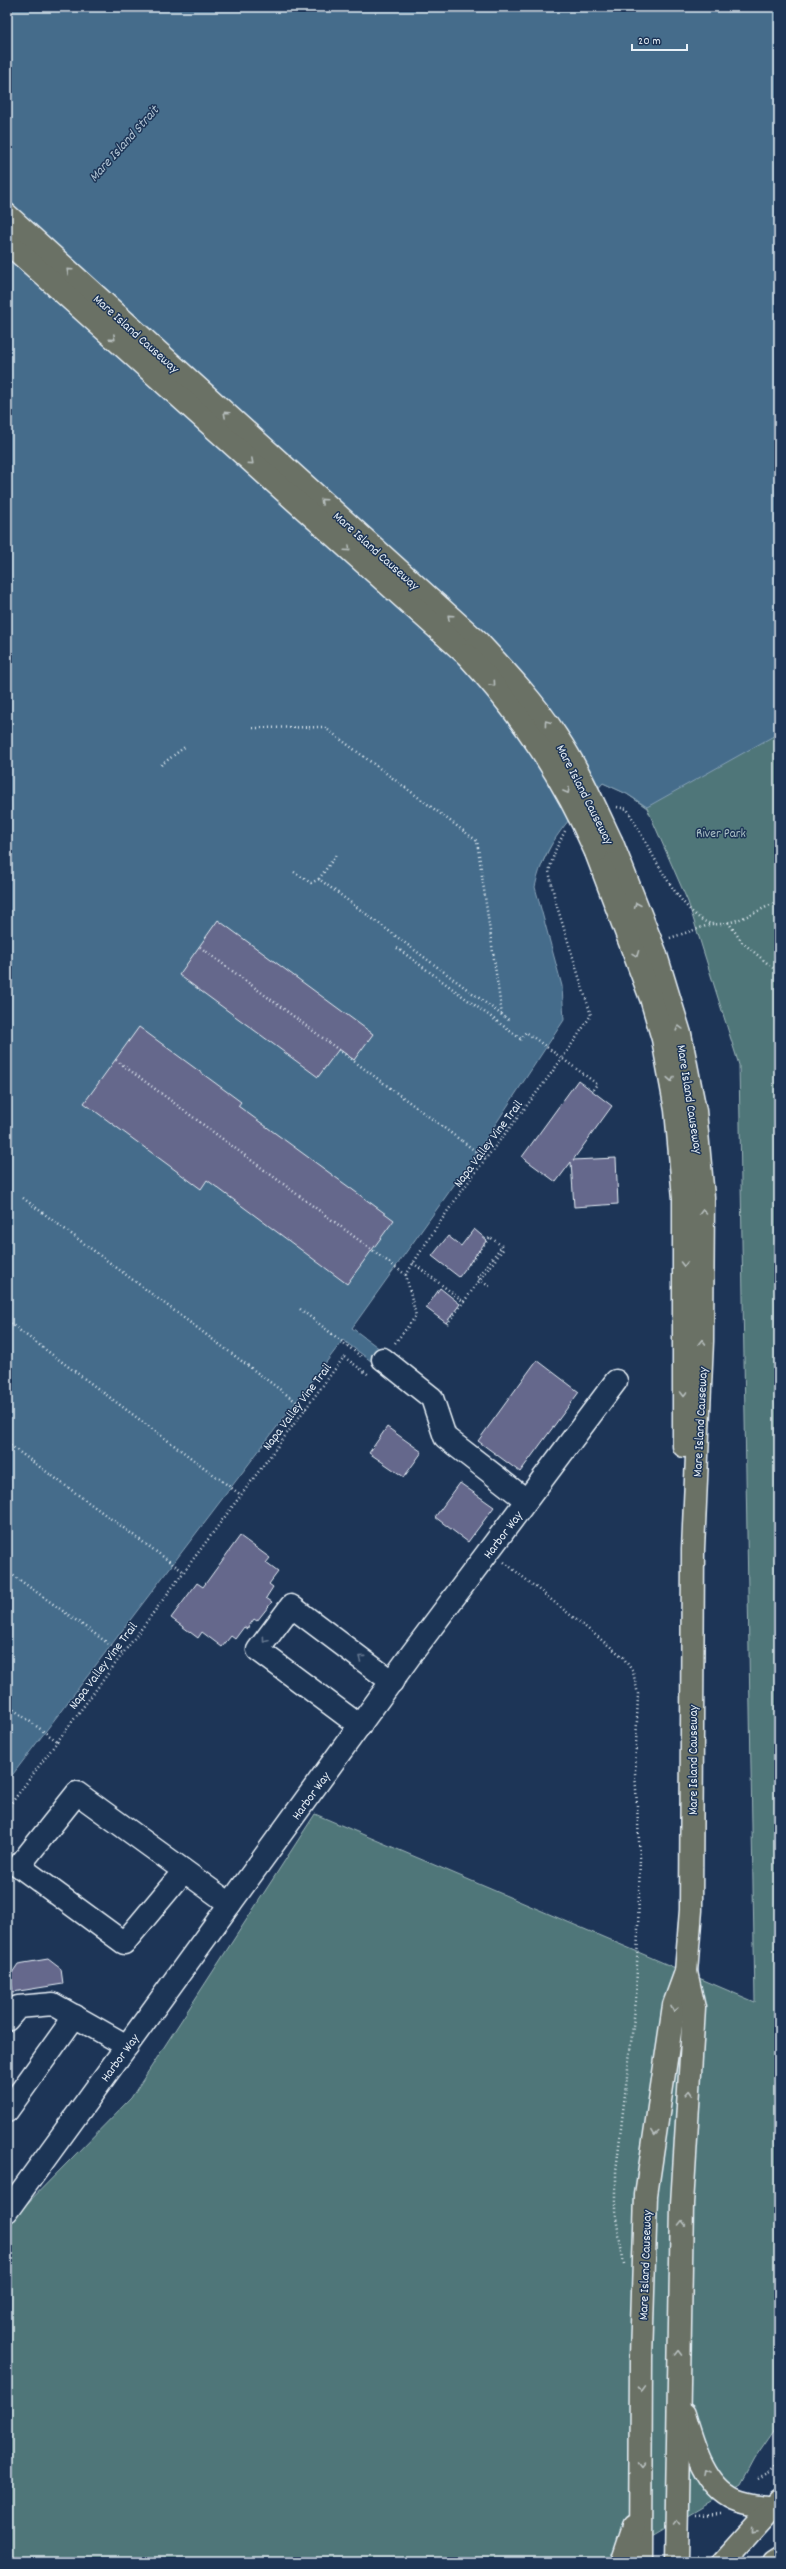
<svg xmlns="http://www.w3.org/2000/svg" width="786" height="2569" font-family="Dekko,sans-serif">
	<rect width="100%" height="100%" fill="#1d3557"/>
	<filter id="ink" filterUnits="userSpaceOnUse"><feTurbulence type="fractalNoise" baseFrequency=".025" numOctaves="2"/><feDisplacementMap in="SourceGraphic" scale="8" xChannelSelector="R" yChannelSelector="G"/><feConvolveMatrix kernelMatrix="1 2 1 2 8 2 1 2 1" color-interpolation-filters="sRGB"/></filter>
	<g filter="url(#ink)">
		<!-- green -->
		<path fill="#4f7679" stroke="#9cb4b8" d="M779,636V2424L755,2459L741,2485L610,2562H7V2224L131,2098L315,1814L755,2002L739,1065L688,902L647,808L627,794L603,783L556,834L538,872L350,735Z"/>
		<!-- water -->
		<path fill="#446c8b" stroke="#86a1b7" d="M7,7H779V733L647,807L627,794L603,783C572,816 545,841 535,887L562,986L564,1020L474,1157L352,1328L384,1352L375,1364L343,1340L7,1782Z"/>
		<!-- building -->
		<g fill="#65678c" stroke="#e8f1f8">
			<path d="M218,920L373,1034L354,1060L339,1049L318,1077L179,975Z"/>
			<path d="M139,1027L241,1102L238,1106L394,1220L347,1284L207,1180L201,1189L84,1103Z"/>
			<path d="M578,1080L612,1106L573,1160L616,1158L618,1204L574,1207L571,1162L556,1182L522,1157Z"/>
			<path d="M474,1229L487,1240L459,1277L432,1256L448,1236L461,1246Z"/>
			<path d="M440,1288L460,1304L446,1323L426,1308Z"/>
			<path d="M537,1360L579,1392L520,1472L478,1441Z"/>
			<path d="M387,1427L422,1452L404,1477L369,1453Z"/>
			<path d="M460,1483L494,1507L468,1542L435,1517Z"/>
			<path d="M240,1536L270,1558L266,1563L278,1572L269,1584L273,1587L266,1598L272,1602L257,1621L254,1619L247,1629L244,1627L235,1639L231,1636L222,1647L202,1632L198,1638L171,1618L197,1583L203,1587Z"/>
			<path d="M48,1959L61,1969L63,1984L13,1992L10,1976L18,1964Z"/>
		</g>
		<g fill="none" stroke-linecap="round" stroke-linejoin="round">
			<defs>
				<g id="minor">
					<path d="M383,1359L432,1398L445,1437L526,1500"/>
					<path d="M360,1726L258,1650L291,1606L392,1682"/>
					<path d="M184,1871L124,1943L19,1866L77,1793L230,1904"/>
					<path d="M7,2020L18,2007L53,2004L127,2046"/>
					<path d="M7,2111L75,2016"/>
					<path d="M7,2211L410,1656L616,1381"/>
				</g>
				<g id="major">
					<path d="M7,215L479,643"/>
					<path d="M7,242L467,655"/>
					<path d="M612,843L655,952L680,1034L695,1111L703,1197L702,1341L693,1549L691,1910L686,1972L674,2005L646,2195L641,2357L640,2562"/>
					<path d="M596,852L651,998L663,1039L676,1110L684,1198V1446"/>
					<path d="M684,2414C693,2444 704,2486 735,2500C746,2505 760,2506 772,2508"/>
					<path d="M622,2562L634,2526"/>
					<path d="M676,2562L682,2204L694,2008L686,1972"/>
					<path d="M723,2562L779,2500"/>
					<path d="M773,2562L779,2558"/>
				</g>
			</defs>
			<!-- minor casing -->
			<use href="#minor" stroke="#e8f1f8" stroke-width="25"/>
			<!-- major casing -->
			<use href="#major" stroke="#e8f1f8" stroke-width="25"/>
			<!-- path -->
			<g stroke="#e8f1f8" stroke-width="2.5" stroke-dasharray="1 3" stroke-linecap="butt">
				<path d="M253,728L324,727L477,841L502,1015"/>
				<path d="M161,765L186,746"/>
				<path d="M617,807L627,809C644,836 681,920 713,924C734,926 760,909 779,901"/>
				<path d="M294,872L311,883L319,879L510,1021"/>
				<path d="M319,879L336,855"/>
				<path d="M728,922L742,942L779,973"/>
				<path d="M670,938L712,924"/>
				<path d="M200,947L463,1142"/>
				<path d="M397,948L521,1039"/>
				<path d="M520,1040L526,1032L597,1084L592,1091"/>
				<path d="M116,1060L406,1275"/>
				<path d="M462,1141L486,1159"/>
				<path d="M23,1198L306,1409"/>
				<path d="M413,1263L464,1302"/>
				<path d="M469,1264L490,1237L502,1246L477,1278L490,1287"/>
				<path d="M300,1309L363,1358"/>
				<path d="M7,1321L241,1495"/>
				<path d="M447,1324L504,1248"/>
				<path d="M395,1343L416,1316L406,1275C431,1234 458,1195 487,1157C523,1110 560,1065 591,1015L555,900L549,871L555,851L565,831"/>
				<path d="M7,1443L184,1572"/>
				<path d="M504,1562L623,1657L633,1672L638,1694L635,1772L640,1857L636,2000L616,2171V2218L624,2264"/>
				<path d="M7,1571L123,1654"/>
				<path d="M7,1705L57,1741"/>
				<path d="M7,1809L344,1357L369,1375"/>
				<path d="M758,2479L770,2473L779,2463"/>
				<path d="M696,2515L721,2514"/>
			</g>
			<!-- minor -->
			<use href="#minor" stroke="#1d3557" stroke-width="22"/>
			<!-- major -->
			<use href="#major" stroke="#6b7165" stroke-width="22"/>
			<defs>
				<g id="major-bridge">
					<path d="M479,643C507,673 535,703 557,737C579,770 595,807 612,843"/>
					<path d="M467,655C523,716 563,777 596,852"/>
				</g>
			</defs>
			<!-- major-bridge casing -->
			<use href="#major-bridge" stroke="#e8f1f8" stroke-width="25" stroke-linecap="butt"/>
			<!-- major-bridge -->
			<use href="#major-bridge" stroke="#6b7165" stroke-width="22"/>
		</g>
		<!-- one-way arrows -->
		<defs><path id="oneway-chevron" d="M-2-3.5L2.5 0L-2 3.5" fill="none" stroke-width="1.6" stroke-linecap="round" stroke-linejoin="round"/></defs>
		<g stroke="#b6bebd">
			<use href="#oneway-chevron" transform="translate(69 271) rotate(-138)"/>
			<use href="#oneway-chevron" transform="translate(113 338) rotate(42)"/>
			<use href="#oneway-chevron" transform="translate(226 414) rotate(-138)"/>
			<use href="#oneway-chevron" transform="translate(251 462) rotate(42)"/>
			<use href="#oneway-chevron" transform="translate(323 501) rotate(-138)"/>
			<use href="#oneway-chevron" transform="translate(348 549) rotate(42)"/>
			<use href="#oneway-chevron" transform="translate(450 617) rotate(-138)"/>
			<use href="#oneway-chevron" transform="translate(493 684) rotate(49)"/>
			<use href="#oneway-chevron" transform="translate(547 723) rotate(-127)"/>
			<use href="#oneway-chevron" transform="translate(567 791) rotate(61)"/>
			<use href="#oneway-chevron" transform="translate(637 905) rotate(-113)"/>
			<use href="#oneway-chevron" transform="translate(636 954) rotate(69)"/>
			<use href="#oneway-chevron" transform="translate(679 1028) rotate(-105)"/>
			<use href="#oneway-chevron" transform="translate(671 1079) rotate(80)"/>
			<use href="#oneway-chevron" transform="translate(703 1212) rotate(-90)"/>
			<use href="#oneway-chevron" transform="translate(684 1264) rotate(90)"/>
			<use href="#oneway-chevron" transform="translate(702 1342) rotate(-89)"/>
			<use href="#oneway-chevron" transform="translate(684 1394) rotate(90)"/>
			<use href="#oneway-chevron" transform="translate(674 2009) rotate(101)"/>
			<use href="#oneway-chevron" transform="translate(689 2093) rotate(-87)"/>
			<use href="#oneway-chevron" transform="translate(655 2133) rotate(98)"/>
			<use href="#oneway-chevron" transform="translate(682 2223) rotate(-89)"/>
			<use href="#oneway-chevron" transform="translate(679 2353) rotate(-89)"/>
			<use href="#oneway-chevron" transform="translate(642 2389) rotate(88)"/>
			<use href="#oneway-chevron" transform="translate(642 2465) rotate(91)"/>
			<use href="#oneway-chevron" transform="translate(707 2471) rotate(-119)"/>
			<use href="#oneway-chevron" transform="translate(676 2523) rotate(-90)"/>
			<use href="#oneway-chevron" transform="translate(753 2530) rotate(131)"/>
		</g>
		<g stroke="#64778f">
			<use href="#oneway-chevron" transform="translate(265 1640) rotate(127)"/>
			<use href="#oneway-chevron" transform="translate(361 1658) rotate(-143)"/>
		</g>
	</g>
	<g text-anchor="middle" stroke-width="3" stroke-linejoin="round" paint-order="stroke">
		<!-- street labels -->
		<g font-size="13" fill="#e8f1f8" stroke="#1d3557">
			<text transform="translate(137 333) rotate(42)" y="5">Mare Island Causeway</text>
			<text transform="translate(377 550) rotate(42)" y="5">Mare Island Causeway</text>
			<text transform="translate(586 794) rotate(63)" y="5">Mare Island Causeway</text>
			<text transform="translate(691 1099) rotate(81)" y="5">Mare Island Causeway</text>
			<text transform="translate(487 1143) rotate(-53)" y="5">Napa Valley Vine Trail</text>
			<text transform="translate(296 1406) rotate(-53)" y="5">Napa Valley Vine Trail</text>
			<text transform="translate(699 1422) rotate(-87)" y="5">Mare Island Causeway</text>
			<text transform="translate(502 1534) rotate(-53)" y="5">Harbor Way</text>
			<text transform="translate(102 1665) rotate(-53)" y="5">Napa Valley Vine Trail</text>
			<text transform="translate(692 1760) rotate(-90)" y="5">Mare Island Causeway</text>
			<text transform="translate(310 1795) rotate(-54)" y="5">Harbor Way</text>
			<text transform="translate(119 2057) rotate(-54)" y="5">Harbor Way</text>
			<text transform="translate(644 2265) rotate(-88)" y="5">Mare Island Causeway</text>
		</g>
		<!-- park labels -->
		<g font-size="13" fill="#abc0c5" stroke="#1d3557">
			<text x="721" y="837">River Park</text>
		</g>
		<!-- water labels -->
		<g font-size="14" font-style="italic" fill="#afc2d2" stroke="#1d3557">
			<text transform="translate(123 143) rotate(-48)" y="5">Mare Island Strait</text>
		</g>
	</g>
	<!-- margin -->
	<rect width="786" height="2569" fill="none" stroke="#1d3557" stroke-width="24"/>
	<rect x="12" y="12" width="762" height="2545" fill="none" stroke="#e8f1f8" stroke-width="1.5" filter="url(#ink)"/>
	<!-- scale -->
	<path d="M632 44v6h55v-6" fill="none" stroke="#e8f1f8" stroke-width="2"/>
	<text x="638" y="44" font-size="12" fill="#e8f1f8" stroke="#1d3557" stroke-width="3" paint-order="stroke">20 m</text>
</svg>
